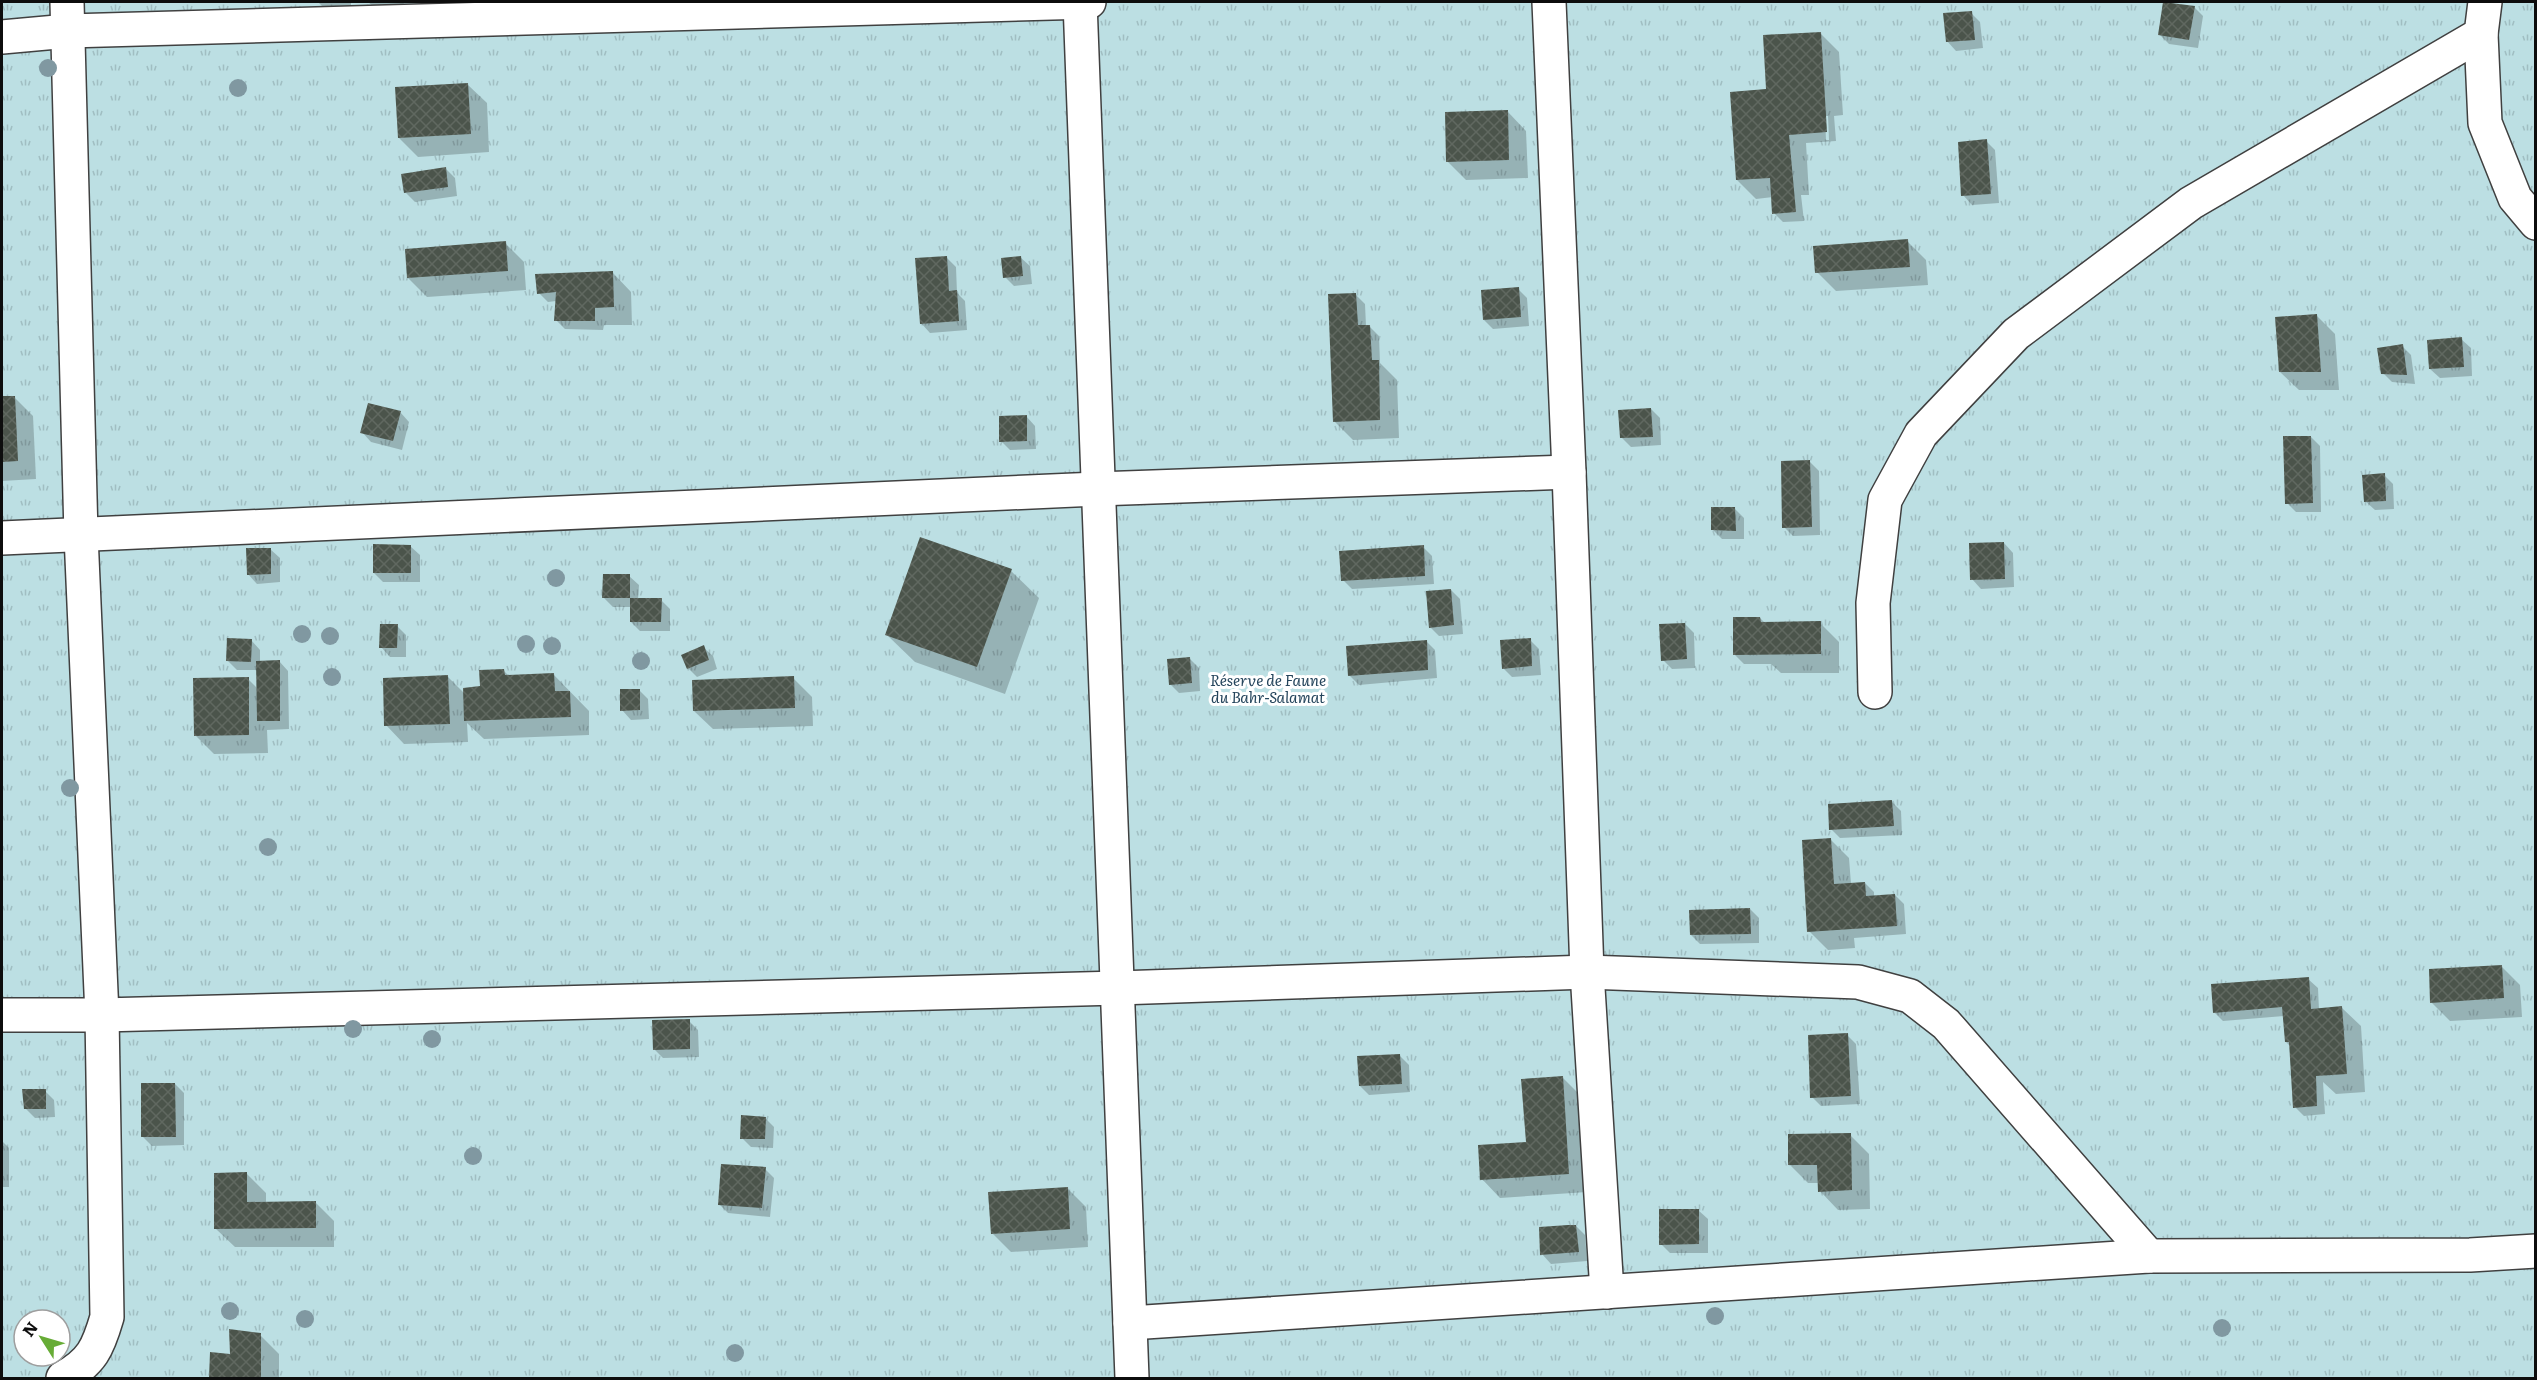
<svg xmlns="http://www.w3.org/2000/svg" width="2537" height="1380" font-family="Literata,serif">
	<defs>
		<pattern id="grass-tufts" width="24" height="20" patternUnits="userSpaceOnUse" patternTransform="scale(1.5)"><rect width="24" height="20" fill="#bcdfe3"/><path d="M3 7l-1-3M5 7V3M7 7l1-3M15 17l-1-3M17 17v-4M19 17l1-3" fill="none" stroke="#a0bec2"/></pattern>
		<pattern id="building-cross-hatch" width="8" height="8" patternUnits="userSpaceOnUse" patternTransform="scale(1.5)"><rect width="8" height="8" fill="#4b544b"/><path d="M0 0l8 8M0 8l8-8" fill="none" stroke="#606860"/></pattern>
	</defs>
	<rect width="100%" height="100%" fill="#effdf5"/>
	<!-- grass -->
	<path fill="url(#grass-tufts)" fill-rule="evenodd" d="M2,2H2535V1378H2ZM24,1320H60V1356H24Z"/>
	<!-- shadow -->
	<g fill="#0003" fill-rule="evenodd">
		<path d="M318,2H351V7L322,6Z"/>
		<path d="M368,2H403L404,4L374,7Z"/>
		<path d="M488,2H550L494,8Z"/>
		<path d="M2194,7L2203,16L2198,48L2169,44L2159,34Z"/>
		<path d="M1971,13L1980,22L1983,48L1956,51L1947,41Z"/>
		<path d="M1820,33L1839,52L1843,115L1834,116L1836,141L1806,143L1809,195H1801L1804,221L1783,222L1774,213L1773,197L1756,199L1737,180L1769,91ZM1825,116H1828L1829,140H1826Z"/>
		<path d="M468,85L487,103L489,152L418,157L399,138Z"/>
		<path d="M1508,112L1526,131L1528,178L1466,180L1447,161Z"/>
		<path d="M1986,141L1995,150L1999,203L1972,205L1963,195Z"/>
		<path d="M446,169L455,178L457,196L415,202L406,193Z"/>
		<path d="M1907,241L1926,260L1928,285L1836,291L1817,272Z"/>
		<path d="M505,243L524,262L526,290L427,297L408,278Z"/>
		<path d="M1020,257L1030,266L1032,284L1014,286L1005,277Z"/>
		<path d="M947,258L956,267L957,293L965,301L967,330L930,333L921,323Z"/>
		<path d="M613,273L631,292L632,325H604L603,330L565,329L556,320V301L548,302L539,293Z"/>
		<path d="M1518,289L1527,298L1529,326L1493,329L1484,320Z"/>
		<path d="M1356,295L1365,304L1366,326H1369L1379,336L1380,363L1397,380L1399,438L1353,440L1334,421Z"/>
		<path d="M2316,315L2335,334L2339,390H2299L2280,372Z"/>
		<path d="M2461,339L2471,348L2472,376L2440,378L2430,369Z"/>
		<path d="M2402,346L2411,355L2415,384L2392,382L2383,373Z"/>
		<path d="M14,397L33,416L36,479L2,481V398Z"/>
		<path d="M1651,409L1660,418L1661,445L1631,447L1622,438Z"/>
		<path d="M400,412L409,422L402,450L371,442L362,432Z"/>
		<path d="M1026,416L1035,426L1036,449L1010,450L1001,441Z"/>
		<path d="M2311,437L2320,446L2321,512H2296L2287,503Z"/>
		<path d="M1810,462L1819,471L1820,535L1793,536L1784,527Z"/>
		<path d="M2384,475L2393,484L2394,509L2375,510L2365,501Z"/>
		<path d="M1734,508L1744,518V539H1722L1713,530Z"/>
		<path d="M2004,543L2013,553L2014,587L1981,589L1972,579Z"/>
		<path d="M410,546L420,555V582H383L374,573Z"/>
		<path d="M1423,547L1432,556L1434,584L1352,589L1343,580Z"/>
		<path d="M270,549L280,558V582L257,584L248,574Z"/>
		<path d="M1011,571L1039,598L1005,694L915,662L887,635Z"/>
		<path d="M629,576L639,585L638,600H661L670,609V631H640L631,622V607H613L604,598Z"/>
		<path d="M1451,590L1460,599L1463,634L1439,636L1430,627Z"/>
		<path d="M1760,618L1765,623H1820L1839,642V673H1781L1771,664H1744L1735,655Z"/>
		<path d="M1685,624L1694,633L1695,668L1672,669L1663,660Z"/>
		<path d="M397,626L406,635V657H390L381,647Z"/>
		<path d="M251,640L260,650V662L279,661L288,671L289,729L267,730L268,753L214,754L195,735L248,679L258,689V670H237L228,661Z"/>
		<path d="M1530,640L1539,649L1541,675L1512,677L1503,668Z"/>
		<path d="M1426,641L1435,650L1437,678L1359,685L1350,676Z"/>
		<path d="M703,647L713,656L717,669L697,677L688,668Z"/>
		<path d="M1190,659L1199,668L1200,691L1179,693L1170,684Z"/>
		<path d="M504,671L509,676L553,674L589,711V735L484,739L467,723L468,742L404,744L386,725L447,676L464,693L482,688Z"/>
		<path d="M793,678L812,697L813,726L713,729L694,711Z"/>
		<path d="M639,690L648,699L649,719L631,720L622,710Z"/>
		<path d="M1892,802L1901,811L1902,835L1840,838L1831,829Z"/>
		<path d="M1830,839L1849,858L1851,884L1865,883L1874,892V897L1895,895L1904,904L1906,934L1854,938L1855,948L1828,950L1809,931Z"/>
		<path d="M1750,909L1759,918V943L1700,944L1691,935Z"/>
		<path d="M2501,966L2520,985L2522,1017L2450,1021L2432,1003Z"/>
		<path d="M2308,979L2318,988L2319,1010L2342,1008L2361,1026L2365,1092L2336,1094L2323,1082L2325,1114L2304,1116L2295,1107L2291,1047L2286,1042L2284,1016L2223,1021L2214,1012Z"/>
		<path d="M689,1021L698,1030L699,1057L663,1058L654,1049Z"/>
		<path d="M1847,1035L1856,1044L1860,1104L1821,1106L1812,1097Z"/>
		<path d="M1400,1056L1409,1065L1410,1092L1369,1095L1360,1086Z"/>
		<path d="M1562,1077L1581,1096L1587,1192L1500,1198L1482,1179L1527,1144Z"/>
		<path d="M175,1084L184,1093V1145L152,1146L143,1137Z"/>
		<path d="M45,1091L54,1100L55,1117L35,1118L25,1108Z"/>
		<path d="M765,1118L774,1127L773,1148L751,1147L742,1138Z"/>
		<path d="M1850,1135L1869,1154L1870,1209L1838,1210L1820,1191L1819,1183H1808L1789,1164Z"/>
		<path d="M2,1141L9,1148V1187H2Z"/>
		<path d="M765,1169L774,1178L770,1217L728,1213L719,1204Z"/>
		<path d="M247,1174L266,1193V1203L315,1202L334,1221V1247H235L216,1229Z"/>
		<path d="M1067,1188L1086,1207L1088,1247L1011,1252L992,1233Z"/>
		<path d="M1698,1210L1708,1219V1253H1670L1661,1244Z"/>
		<path d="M1576,1226L1585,1235L1587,1261L1551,1264L1542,1254Z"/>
		<path d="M260,1335L279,1354V1378H211V1354L232,1356Z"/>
	</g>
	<!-- building -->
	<g fill="url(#building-cross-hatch)">
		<path d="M2163,2L2195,6L2189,40L2158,35Z"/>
		<path d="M1972,11L1975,40L1946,42L1943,13Z"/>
		<path d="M1821,32L1827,132L1789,135L1796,212L1772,214L1770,178L1736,180L1730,92L1766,89L1763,35Z"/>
		<path d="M468,83L471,134L398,138L395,87Z"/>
		<path d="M1508,110L1509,160L1446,162L1445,112Z"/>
		<path d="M1987,139L1991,194L1961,196L1958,142Z"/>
		<path d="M446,167L448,187L404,193L401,174Z"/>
		<path d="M1908,239L1910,267L1815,273L1813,246Z"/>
		<path d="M506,241L508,271L407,278L405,249Z"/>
		<path d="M947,256L949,291L957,290L959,321L920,324L915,258Z"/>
		<path d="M1021,256L1023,276L1003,278L1001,258Z"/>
		<path d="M613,271L614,307L595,308V321H554L556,292L537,294L535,274Z"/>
		<path d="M1519,287L1521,317L1483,320L1481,290Z"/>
		<path d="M1356,293L1358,325H1370L1372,360H1379L1380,420L1333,422L1328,294Z"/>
		<path d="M2317,314L2321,372H2279L2275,317Z"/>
		<path d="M2462,337L2464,367L2429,369L2427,340Z"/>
		<path d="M2403,344L2407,375L2381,374L2377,348Z"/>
		<path d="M2,396H15L18,461L2,462Z"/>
		<path d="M368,403L401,411L393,441L360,433Z"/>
		<path d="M1651,408L1653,437L1620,438L1618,410Z"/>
		<path d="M1027,415V441L999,442V416Z"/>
		<path d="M2283,436H2311L2313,503L2285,504Z"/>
		<path d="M1810,460L1812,527L1782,528L1781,461Z"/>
		<path d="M2385,473L2386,501L2364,502L2362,475Z"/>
		<path d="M1711,507H1735L1736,531L1711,530Z"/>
		<path d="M920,537L1012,569L977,667L885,635Z"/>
		<path d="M2004,542L2005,579L1970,580L1969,543Z"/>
		<path d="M373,544L411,545V573H373Z"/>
		<path d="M1424,545L1425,576L1341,581L1339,551Z"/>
		<path d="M246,548H271V574L247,575Z"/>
		<path d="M603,574H630V598H602Z"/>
		<path d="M1451,589L1454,625L1429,628L1426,591Z"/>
		<path d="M630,598H662L661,622H630Z"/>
		<path d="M1733,617H1760L1761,622L1821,621V654L1733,655Z"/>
		<path d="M1685,623L1687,659L1661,661L1659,624Z"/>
		<path d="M380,624H398L397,648H379Z"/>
		<path d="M227,638L252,639L251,662L226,661Z"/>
		<path d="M1531,638L1532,666L1502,669L1500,640Z"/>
		<path d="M1427,640L1428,670L1348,676L1346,646Z"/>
		<path d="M704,645L709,660L687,669L681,655Z"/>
		<path d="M1190,657L1192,683L1169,685L1167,659Z"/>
		<path d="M280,660V721H257L256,661Z"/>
		<path d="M504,669L505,675L554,673L555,691H570L571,717L464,721L463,688L480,686L479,670Z"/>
		<path d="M448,675L450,724L384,726L383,678Z"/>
		<path d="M794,676L795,708L693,711L692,680Z"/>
		<path d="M249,677V735L194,736L193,678Z"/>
		<path d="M620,689H640V710L620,711Z"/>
		<path d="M1892,800L1894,826L1829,830L1828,804Z"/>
		<path d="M1831,838L1834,884L1865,882L1866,896L1895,894L1897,926L1807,932L1802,840Z"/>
		<path d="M1750,908L1751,934L1690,935L1689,910Z"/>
		<path d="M2502,965L2504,998L2430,1003L2429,969Z"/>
		<path d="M2309,977L2311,1009L2342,1006L2347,1074L2316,1076L2317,1106L2293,1108L2289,1042H2285L2282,1007L2213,1013L2211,984Z"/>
		<path d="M690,1019V1049L653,1050L652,1020Z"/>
		<path d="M1848,1033L1851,1096L1810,1098L1808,1035Z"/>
		<path d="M1400,1054L1402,1084L1359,1086L1357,1056Z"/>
		<path d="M1563,1076L1569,1174L1480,1180L1478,1145L1526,1142L1521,1079Z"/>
		<path d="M141,1083H175L176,1137H141Z"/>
		<path d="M22,1089H46V1109H24Z"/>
		<path d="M741,1115L766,1117L765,1139H740Z"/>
		<path d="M1851,1133L1852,1190L1818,1192L1817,1165H1788V1134Z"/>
		<path d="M721,1164L766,1167L762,1208L718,1205Z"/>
		<path d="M247,1172V1202L316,1201V1228L214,1229V1173Z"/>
		<path d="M1068,1187L1070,1229L991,1234L988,1192Z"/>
		<path d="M1659,1209H1699V1244L1659,1245Z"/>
		<path d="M1568,1225H1576L1579,1252L1540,1255L1539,1227Z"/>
		<path d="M229,1329L261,1333V1378H209L210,1352L230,1354Z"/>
	</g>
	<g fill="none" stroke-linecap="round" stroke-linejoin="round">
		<defs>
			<g id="street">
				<path d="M1080,2L1132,1378"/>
				<path d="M1549,2L1569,472L1587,972L1607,1292"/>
				<path d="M2481,34L2485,123L2515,198L2536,223"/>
				<path d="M2,37L68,31L1089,2"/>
				<path d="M2,538L1097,489L1569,472"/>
				<path d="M1875,692L1873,603L1885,500L1921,434L2016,334L2191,203L2481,34L2485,2"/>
				<path d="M2,1015H102L1118,988L1587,972L1858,982L1910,996L1946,1024L2149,1256"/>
				<path d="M1130,1323L2149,1256L2470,1255L2536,1251"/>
				<path d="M63,1378C92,1362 98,1348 107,1317L102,1015L81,535L67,2"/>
			</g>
		</defs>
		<!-- street casing -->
		<use href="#street" stroke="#404040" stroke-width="36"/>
		<!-- street -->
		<use href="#street" stroke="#fff" stroke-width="33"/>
	</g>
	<!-- trees -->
	<g fill="#8098a1">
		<circle cx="48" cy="68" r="9"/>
		<circle cx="238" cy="88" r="9"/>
		<circle cx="556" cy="578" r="9"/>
		<circle cx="302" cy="634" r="9"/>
		<circle cx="330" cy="636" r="9"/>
		<circle cx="526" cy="644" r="9"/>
		<circle cx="552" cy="646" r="9"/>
		<circle cx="641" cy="661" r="9"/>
		<circle cx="332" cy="677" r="9"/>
		<circle cx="70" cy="788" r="9"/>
		<circle cx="268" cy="847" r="9"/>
		<circle cx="353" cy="1029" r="9"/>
		<circle cx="432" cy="1039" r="9"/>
		<circle cx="473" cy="1156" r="9"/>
		<circle cx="230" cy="1311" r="9"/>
		<circle cx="1715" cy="1316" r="9"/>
		<circle cx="305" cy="1319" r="9"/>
		<circle cx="2222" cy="1328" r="9"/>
		<circle cx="735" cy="1353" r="9"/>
	</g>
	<g text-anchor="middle" stroke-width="6" stroke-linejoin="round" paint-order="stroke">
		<!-- park labels -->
		<g font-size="15" font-style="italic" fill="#25455c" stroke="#fff">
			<text x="1268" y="686">Réserve de Faune<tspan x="1268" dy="17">du Bahr-Salamat</tspan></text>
		</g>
	</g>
	<!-- border -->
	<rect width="2537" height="1380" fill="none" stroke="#0d0d0d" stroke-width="6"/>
	<!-- north arrow -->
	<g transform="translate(42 1338) rotate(307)"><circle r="28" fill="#ffffff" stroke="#9e9e9e" stroke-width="1.5"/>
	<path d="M0-4.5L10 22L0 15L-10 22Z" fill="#67ac36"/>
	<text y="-9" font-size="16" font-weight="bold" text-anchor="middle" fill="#0d0d0d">N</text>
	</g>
</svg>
